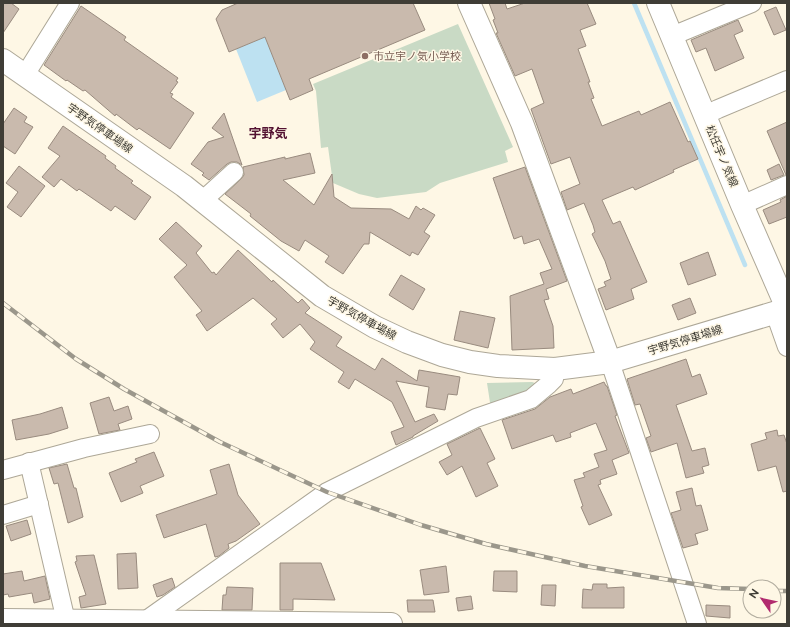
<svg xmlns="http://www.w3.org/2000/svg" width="790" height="627" font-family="Raleway,'Noto Sans JP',sans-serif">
	<rect width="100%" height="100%" fill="#fef7e5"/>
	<!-- green -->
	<g fill="#c9dac5">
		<path d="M458,24L513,147L505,151L508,162L440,183L426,192L377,198L359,194L333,183L328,147L321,148L316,91L313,84Z"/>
		<path d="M532,382L535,383L537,385V388L491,409L487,383Z"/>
	</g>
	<!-- water -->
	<path fill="#bde1f1" d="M265,37L286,90L257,102L236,49Z"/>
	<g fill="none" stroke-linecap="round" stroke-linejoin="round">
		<!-- stream -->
		<path stroke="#bde1f1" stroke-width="4.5" d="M634,3L745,265"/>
	</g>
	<!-- building -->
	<g fill="#c9baad" stroke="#998b7f">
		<path d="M3,3H11L19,9L3,33Z"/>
		<path d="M238,3H413L425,30L309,79L313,90L290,100L265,37L229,52L216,19L222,10Z"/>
		<path d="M489,3H505L507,9L525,3H587L596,24L580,30L586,46L578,49L590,82H588L594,98L591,99L602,126L639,111L641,115L670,102L688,142L690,141L698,159L673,170L674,172L635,190L633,187L602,200L613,224L620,221L647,282L631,289L634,299L606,310L598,289L606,286L604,282L611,279L605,261L592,234L595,232L593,225L584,203L567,210L561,192L580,184L570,157L551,164L531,109L544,103L532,69L515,76L496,33H498L493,20L495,19Z"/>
		<path d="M81,6L126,37L124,40L178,78L176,81L178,82L170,93L173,94L171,97L194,113L170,149L139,128L137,130L116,114L115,116L85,90L83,91L67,80L66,81L44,65Z"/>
		<path d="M776,7L786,30L774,35L764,12Z"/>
		<path d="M738,20L743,31L734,35L744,58L715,71L706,48L696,52L691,40Z"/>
		<path d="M14,108L27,117L24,122L33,127L15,154L3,146V124Z"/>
		<path d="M224,113L242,165L237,162H231L227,164L209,180L202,175L204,173L191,164L208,142L224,137L212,128Z"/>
		<path d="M787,122V175H786L767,131Z"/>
		<path d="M63,126L106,156L105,158L116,166L115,168L133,181L131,183L151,197L135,220L115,206L111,211L79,189L77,191L61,179L54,187L42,177L60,156L48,148Z"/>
		<path d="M310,153L315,173L283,180L314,205L332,174L334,197L351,208L391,209L409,219L416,206L421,210L423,208L435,215L424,232L430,236L418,255L412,252L410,256L370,232L369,244H364L343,274L325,262L329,256L305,240L299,251L281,241L250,216L251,214L225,194L241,179L244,175L243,167L285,157V159Z"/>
		<path d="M779,164L784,175L771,180L767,170Z"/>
		<path d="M19,166L45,186L21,217L7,207L18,192L6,183Z"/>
		<path d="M525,167L567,281L546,289L549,299L544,300L553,326L554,348L512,350L510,296L544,284L540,273L552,269L539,239L524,244L522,236L514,239L493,178Z"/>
		<path d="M787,196V217L769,224L763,210L781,202L780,200Z"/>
		<path d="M176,222L202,246L196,253L212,273L214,272L216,275L238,250L272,282L273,280L298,303L302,299L310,308L305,313L342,337L336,346L375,370L382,358L417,381L419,370L460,377L457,395L448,394L445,410L426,407L429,387L396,381L415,422L434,414L438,421L413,436V437L396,445L391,432L404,427L392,402L355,379L349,389L338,382L344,372L310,349L315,342L300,324L283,338L271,324L277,319L253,298L207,331L196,315L202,311L174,277L187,265L159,239Z"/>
		<path d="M708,252L716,275L688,285L680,263Z"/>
		<path d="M401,275L425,289L413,310L389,295Z"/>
		<path d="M690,298L696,313L678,320L672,305Z"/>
		<path d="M460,311L495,318L488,348L454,340Z"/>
		<path d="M686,359L692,377L700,374L707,394L676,405L692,451L705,448L709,465L702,467L704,473L686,478L677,443L651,452L646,438L651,436L640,404L635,405L627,379Z"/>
		<path d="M604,382L606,386H607L617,415L615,416L629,453L612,460L617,474L600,480L601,484L598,485L612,515L589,525L581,507L583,506L574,480L585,477L583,473L599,467L594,454L607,450L596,423L570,433L571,437L556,442L553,435L512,449L502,420L535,409L550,397L571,389L573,394Z"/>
		<path d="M109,397L114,411L128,406L132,419L118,424L120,430L99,434L90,403Z"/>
		<path d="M62,407L68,428L49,434L16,440L12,420L40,414Z"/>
		<path d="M480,428L495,459L487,463L498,486L476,497L462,466L447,475L439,462L452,455L447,444Z"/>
		<path d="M777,430L778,436L784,435L787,444V491L783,492L776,466L758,471L751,444L767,439L765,433Z"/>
		<path d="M154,452L164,476L140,486L143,493L121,502L109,473L137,462L135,459Z"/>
		<path d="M67,464L74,488H76L83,517L68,523L58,483L54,484L49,468Z"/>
		<path d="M229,464L238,495L260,524L236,541L228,544L229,548L219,556L215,557L206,524L164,538L156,515L217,494L210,470Z"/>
		<path d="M692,488L696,506L701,505L708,530L695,534L698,544L683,548L671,513L681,510L676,492Z"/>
		<path d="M27,520L31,534L11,541L6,526Z"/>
		<path d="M136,553L138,588L118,589L117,554Z"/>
		<path d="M94,555L106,604L81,608L79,597L86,595L75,562L77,561L76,556Z"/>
		<path d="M280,563H321L335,600L293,599V610H280Z"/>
		<path d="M446,566L449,592L424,595L420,570Z"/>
		<path d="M22,571L24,581L45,576L50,599L34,603L32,593L9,597L8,594L3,595V574Z"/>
		<path d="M494,571H517V592L493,591Z"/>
		<path d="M172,578L175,587L163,595L157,597L153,585Z"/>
		<path d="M593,584H607V588L624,587V608H582L583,589L592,590Z"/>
		<path d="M542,585H556L555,606L541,605Z"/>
		<path d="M227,587L253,588L252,610H222L223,595H226Z"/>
		<path d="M471,596L473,609L458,611L456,598Z"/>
		<path d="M407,600H433L435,612H408Z"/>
		<path d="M706,605L730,606V618L706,616Z"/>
	</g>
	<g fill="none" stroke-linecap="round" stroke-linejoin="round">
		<defs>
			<g id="street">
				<path d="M672,36L752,3"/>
				<path d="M25,75L70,3"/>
				<path d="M705,115L718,109L787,80"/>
				<path d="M202,201L234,172"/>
				<path d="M742,205L787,185"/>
				<path d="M775,313L787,347"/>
				<path d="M610,362L697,624"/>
				<path d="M29,462L66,621"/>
				<path d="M3,470L84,448L150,434"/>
				<path d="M3,515L39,504"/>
				<path d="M145,621L327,492L476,418L531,399L549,384L554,379L555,369"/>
			</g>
			<g id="secondary">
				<path d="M469,3L522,123L610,362"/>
				<path d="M3,60L184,186L322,296L375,327L407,342L442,355L470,362L498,366L555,369L610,362L787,309"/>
				<path d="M3,620L391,624"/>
			</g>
			<path id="primary" d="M658,3L742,205L787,308"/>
		</defs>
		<!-- street casing -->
		<use href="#street" stroke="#ada797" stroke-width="20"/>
		<!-- secondary casing -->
		<use href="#secondary" stroke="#ada797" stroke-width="24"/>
		<!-- primary casing -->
		<use href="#primary" stroke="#ada797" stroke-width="24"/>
		<!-- street -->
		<use href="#street" stroke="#fff" stroke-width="18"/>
		<!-- secondary -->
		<use href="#secondary" stroke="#fff" stroke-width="22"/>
		<!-- primary -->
		<use href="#primary" stroke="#fff" stroke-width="22"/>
		<defs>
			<g id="rail">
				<path d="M3,303L76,359L124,389L220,442L327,492L421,525L486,544L585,566L718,588L750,589"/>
				<path d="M774,591H787"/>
			</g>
		</defs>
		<!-- rail casing -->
		<use href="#rail" stroke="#9b978b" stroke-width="4.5"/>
		<!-- rail -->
		<use href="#rail" stroke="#fef7e5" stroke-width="3" stroke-dasharray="9" stroke-linecap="butt"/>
	</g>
	<!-- markers -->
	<circle fill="#8d6e63" stroke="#fef7e5" stroke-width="1.5" cx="365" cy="56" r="4"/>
	<g text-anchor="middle" stroke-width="3" stroke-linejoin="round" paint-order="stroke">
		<!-- education labels -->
		<g font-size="11" fill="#785e54" stroke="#fef7e5" text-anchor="start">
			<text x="373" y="60">市立宇ノ気小学校</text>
		</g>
		<!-- street labels -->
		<g font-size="11" fill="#3f3d36" stroke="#fef7e5">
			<text transform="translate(100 128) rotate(35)" y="4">宇野気停車場線</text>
			<text transform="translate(722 156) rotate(67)" y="4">松任宇ノ気線</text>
			<text transform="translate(362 318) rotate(29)" y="4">宇野気停車場線</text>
			<text transform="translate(685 340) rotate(-17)" y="4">宇野気停車場線</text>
		</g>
		<!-- quarter labels -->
		<g font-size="13" font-weight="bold" fill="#531232" stroke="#fef7e5">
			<text x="268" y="138">宇野気</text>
		</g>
	</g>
	<!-- border -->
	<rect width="790" height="627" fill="none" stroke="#3f3d36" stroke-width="8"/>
	<!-- north arrow -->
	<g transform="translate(762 599) rotate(304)"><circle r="19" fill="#fef7e5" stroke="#b2ad9f"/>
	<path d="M0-3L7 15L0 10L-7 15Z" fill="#b12b6f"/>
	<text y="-6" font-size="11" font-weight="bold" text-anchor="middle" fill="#3f3d36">N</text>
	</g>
</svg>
